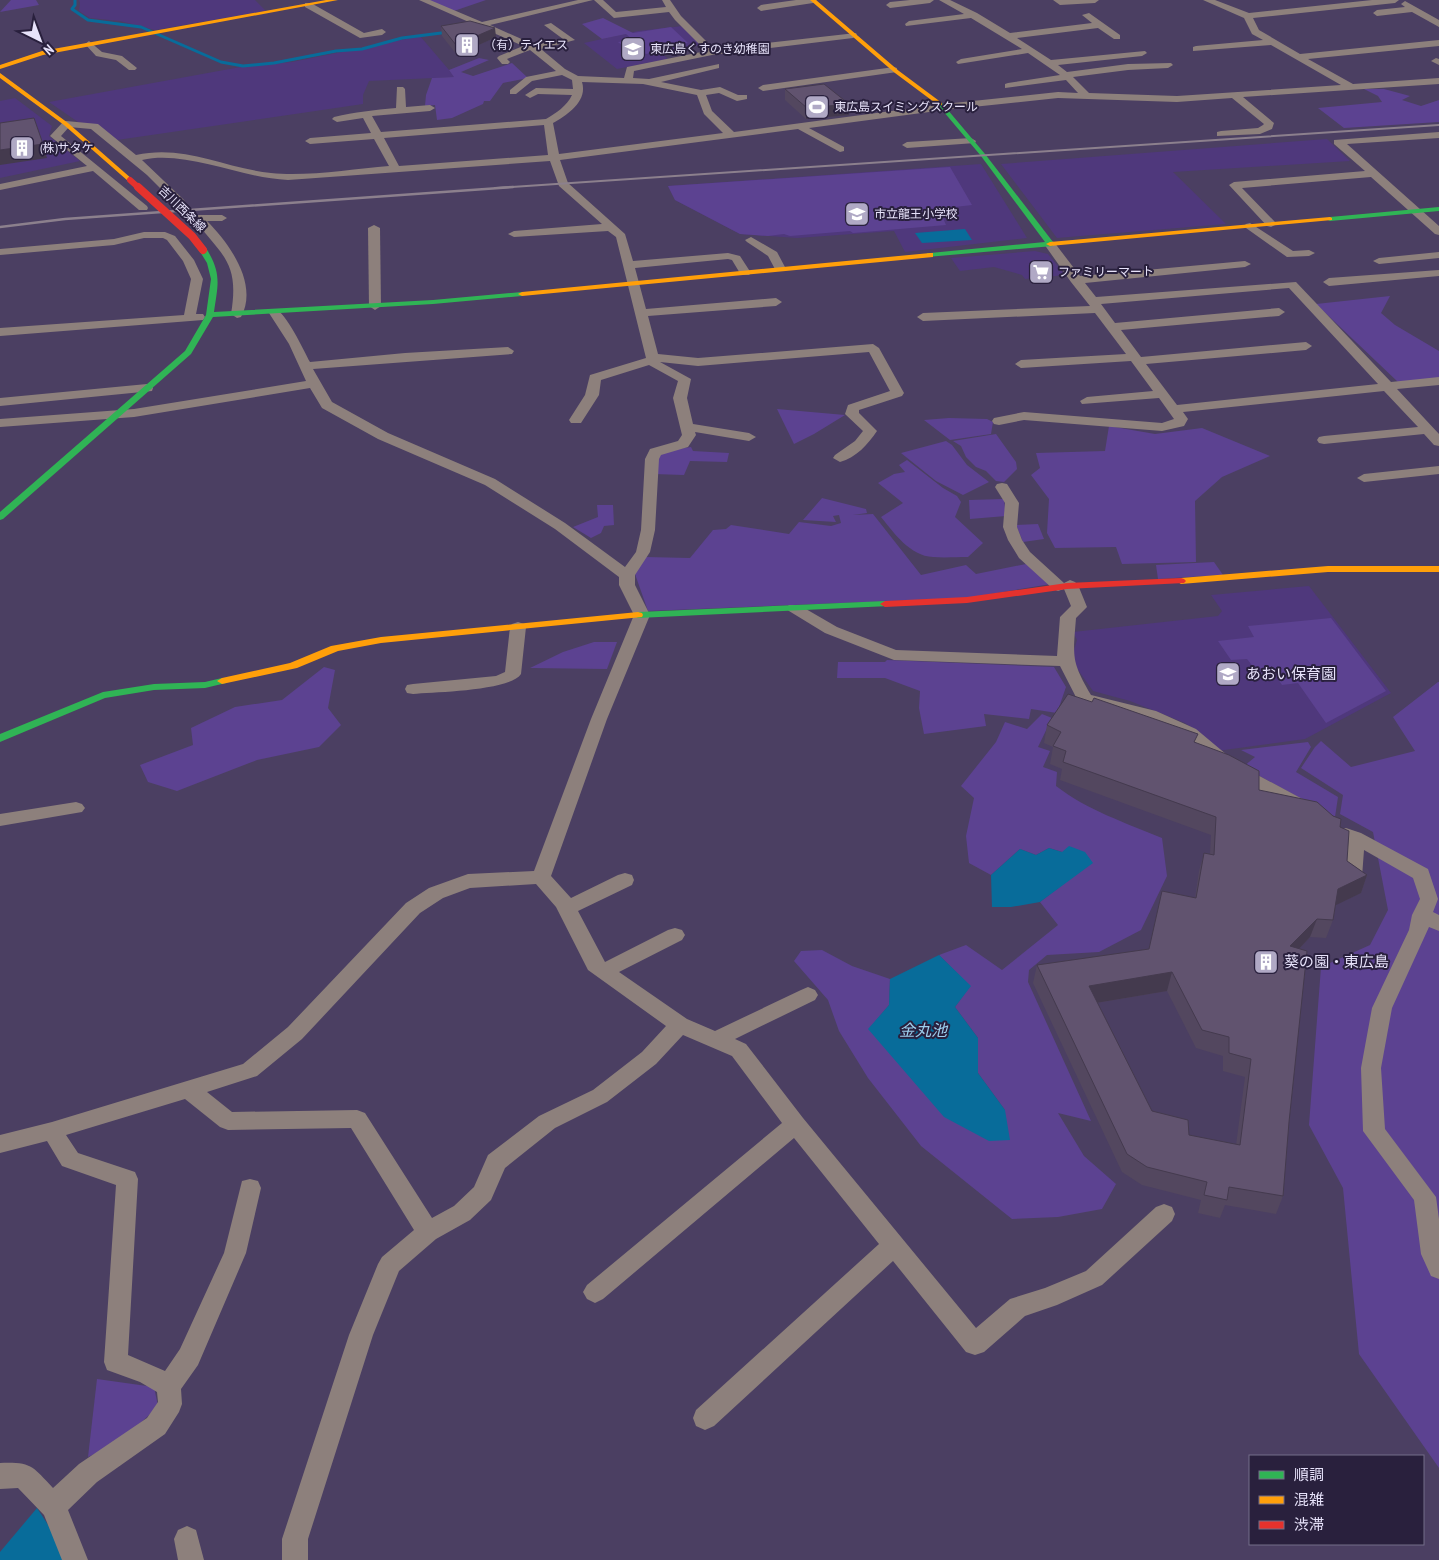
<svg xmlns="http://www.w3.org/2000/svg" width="1439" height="1560" font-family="'PT Sans Narrow','Noto Sans JP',sans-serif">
	<rect width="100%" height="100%" fill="#4b3f62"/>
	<!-- built -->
	<g fill="#4f387c">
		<path d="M79,0H255L266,11L155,30L120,21L90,18L79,11L80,3Z"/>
		<path d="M683,26L702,45L660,52L668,59L617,69L584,43L638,31Z"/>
		<path d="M420,36L455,77L369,81L363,95V104L117,140L99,126L78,122L49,102L246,66L292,62Z"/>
		<path d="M15,98L52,126L49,136L80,161L0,178V101Z"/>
		<path d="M1327,139L1350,161L1173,172L1226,224L1057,238L1001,164Z"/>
		<path d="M981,164L1027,238L905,252L894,231L797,238L740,234L675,200L668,186Z"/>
		<path d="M1035,251L1048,254L1065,275L1025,279L1022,275L994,267L960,271L951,258Z"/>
		<path d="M1309,586L1391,693L1305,739L1217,751L1197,731L1185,723L1130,701L1093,691L1071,660L1077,640L1073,632L1218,616L1222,611L1211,595Z"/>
	</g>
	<!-- green -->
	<g fill="#5c4291">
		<path d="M11,0H36L39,5L0,12Z"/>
		<path d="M426,0H486L451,12Z"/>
		<path d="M603,18L633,33L671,27L688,43L682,44L687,47L646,54L642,51H629L618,42L633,40L626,34L602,39L582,24Z"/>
		<path d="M479,58L489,60L461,72L473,76L512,63L528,78L503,83L490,101H484L483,104L452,118L437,120L435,105L425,106L426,95L432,78L454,77L449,70Z"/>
		<path d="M1364,89H1384L1410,96L1402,100L1421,106L1439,100V122L1344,128L1318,108L1382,102L1378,96Z"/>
		<path d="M950,167L972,205L955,207L959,216L943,218L946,225L853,233L850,231L790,236L784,234L768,236L740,234L675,200L668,186Z"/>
		<path d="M1390,296L1381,313L1395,325L1439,351V378L1398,382L1316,304Z"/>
		<path d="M777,409L845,415L814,434L794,444Z"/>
		<path d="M949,418L987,419L993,422L991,434L950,440L924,420Z"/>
		<path d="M1109,426L1155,434L1202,428L1270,456L1222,477L1195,501L1196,562L1122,564L1116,547L1055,548L1047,533L1049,499L1031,475L1040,468L1036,453L1105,451Z"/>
		<path d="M996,434L1016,462L1017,469L1004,482L996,481L986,471L976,467L966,457L961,446L953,441Z"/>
		<path d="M946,441L952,445L967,465L989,482L963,495L936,481L901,453Z"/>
		<path d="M691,447L693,451L729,453L727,462L690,461L684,475L653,474L659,452Z"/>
		<path d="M907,460L943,488L957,496L961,502L955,517L983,543L968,557C957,557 944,558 933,557C910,556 894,533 881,517L903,503L878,483L894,474L905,472L899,465Z"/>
		<path d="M822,498L866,509L867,513L853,515L873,514L921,575L966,565L976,574L1026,564L1051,584L967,598L648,611L635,574L645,557L690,558L713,530L726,529L731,525L789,534L799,522L831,526L841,523L839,515L833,516L836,522L803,520Z"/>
		<path d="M1004,499L1006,516L970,519L969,500Z"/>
		<path d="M597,505H613L614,525L604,526L601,533L591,538L573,527L598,517Z"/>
		<path d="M1038,524L1044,539L1023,542L1016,525Z"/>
		<path d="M1214,562L1223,575L1158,579L1156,565Z"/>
		<path d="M1331,618L1386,691L1326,723L1298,683L1282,685L1270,667L1255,669L1247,659L1231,660L1218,641L1254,637L1248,626Z"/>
		<path d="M594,642H617L607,669L530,668L563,652Z"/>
		<path d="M887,660L1054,667L1066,687L1057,713L1031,709L1029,719L984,714L986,726L924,734L919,708L920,691L885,678H837L838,662H885Z"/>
		<path d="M324,667L335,670L328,708L341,725L319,747L257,760L177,791L148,782L140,765L193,745L191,728L235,707L282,700Z"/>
		<path d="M1438,682H1439V1468L1359,1354L1343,1188L1309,1125L1321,967L1370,945L1388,910L1373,832L1340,814L1343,795L1301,768L1315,747L1321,741L1351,767L1415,751L1393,717Z"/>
		<path d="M1042,714L1052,718L1038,747L1050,751L1043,767L1057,772L1056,786C1087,810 1126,823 1162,838L1167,876L1141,930L1099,952L1047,955L1029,970L1028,982L1091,1121L1058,1113L1084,1156L1116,1184L1102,1209L1058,1217L1012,1219L921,1146L868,1078L839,1031L828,1000L794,961L801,951L822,950L852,966L890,979L889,1005L869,1029L1005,1110L978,1073V1038L955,1007L970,986L939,955L966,945L1002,970L1058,925L1040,902L1062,885V852L1049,848L1036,855L1020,849L991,875L969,863L966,836L974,798L961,786L996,742L1005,722L1027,729Z"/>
		<path d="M1308,742L1311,747L1296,772L1338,797L1335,817L1243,767L1255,757L1241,750Z"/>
		<path d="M97,1379L154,1387L158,1406C137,1428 116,1445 88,1457Z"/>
	</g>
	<!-- water -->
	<g fill="#086c9a">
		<path d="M965,229L972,240L922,243L915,233Z"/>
		<path d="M1069,846L1085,852L1093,863L1040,902L1011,907H992L991,875L1020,849L1036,855L1049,848L1062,852Z"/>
		<path d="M939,955L971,986L955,1007L978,1038V1073L1005,1110L1010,1140L989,1141L944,1117L868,1029L889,1005L890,979Z"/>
		<path d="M37,1508L58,1540L63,1560H0V1552Z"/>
	</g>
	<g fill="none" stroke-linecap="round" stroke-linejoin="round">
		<!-- stream -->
		<path stroke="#086c9a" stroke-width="3" d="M75,0V5L72,9L88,20L141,27L221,62L243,66L274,63L336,51L362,49L402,38L449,32"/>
		<!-- street -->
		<g fill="#8d807c" fill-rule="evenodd">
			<path d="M419,0H430L482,22L578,0H593L490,25L535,45L563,39L544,25L551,23L575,40L541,49L565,69L578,76L624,78L627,67L706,51L675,20L669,12L614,18L594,0H603L616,12L666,7L662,0H670L681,16L714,49L856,33L857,35L853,38L712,55L634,71L633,78L649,79L719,64V68L661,82L701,90L720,87L738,95H747V99L737,101L719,93L706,95L712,111L734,132L944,104L1058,92L1078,93L1066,80L1005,88V84L1008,83L1060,75L1028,53L958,64L956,62L961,59L1022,49L971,18L906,26L905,24L909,21L964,14L939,0H950L977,13L1010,33L1092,23L1082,15L1089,13L1120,35V39H1114L1098,28L1017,38L1051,60L1145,51L1147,53L1142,56L1058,65L1067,72L1128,64L1171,63L1173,65L1168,68L1128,70L1073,77L1089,93L1177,96L1341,85L1271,45L1193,51V47L1196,46L1263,40L1252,34L1244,18L1203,0H1215L1249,13L1372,0H1399L1395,3L1253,18L1259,30L1300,54L1439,40V46L1308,59L1353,84L1439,78V84L1243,97L1274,123L1272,129L1260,134L1217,136V132L1221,131L1258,128L1263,125L1264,124L1232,98L1177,102L1058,98L944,110L809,128L844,147V151L840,152L798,129L560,160L568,183L625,234L633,261L728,253L740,256L751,273L749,275H741L732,260L728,259L635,268L646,309L776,298L782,302L776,306L648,316L658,354L698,358L873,344L879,348L904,393L902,396L859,410V413L877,431C868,444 856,458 840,462L833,458L835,455L855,441L863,431L845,414L848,405L890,391L869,352L698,366L660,362L691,379L687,398L693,424L749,433L756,437L749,441L695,432L696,435L688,447L661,455L659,459L655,530L650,552L635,575V585L650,615L607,719L551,876L571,898L618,875L625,873L632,875L634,880L632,885L578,911L605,962L668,930L675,928L682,930L685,935L682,940L619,972L687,1019L715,1031L801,990L808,987L815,990L818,995L815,1000L735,1039L746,1044L803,1118L976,1328L1010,1299L1045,1288L1086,1271L1156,1207L1164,1204L1172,1207L1175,1214L1172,1221L1102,1285L1057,1305L1025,1316L984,1352L975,1355L966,1352L893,1261L714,1426L705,1430L696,1426L693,1418L696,1410L879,1244L794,1138L603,1299L595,1303L587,1299L583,1292L587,1285L782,1123L732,1056L683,1035L656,1064L607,1102L555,1128L505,1168L491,1200L470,1220L436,1239L399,1271L373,1335L308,1539V1560H282V1539L349,1335L378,1264L382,1257L414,1230L351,1128L228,1130L220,1127L185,1099L66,1135L78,1153L135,1172L138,1179L128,1355L165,1371L180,1349L224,1253L242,1181L250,1179L258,1181L261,1188L246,1253L198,1365L181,1389L182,1404L179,1412L165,1434L97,1482L68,1510L88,1560H62L44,1515L18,1488L0,1489V1463C32,1462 32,1466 53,1488L79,1464L147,1418L158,1402L157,1392L140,1382L107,1370L104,1362L116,1185L62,1166L47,1141L0,1153V1135L52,1122L243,1064L288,1027L406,903L429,888L468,874L534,871L591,719L634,615L619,585V577L555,529L485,485L378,439L322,408L310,388L134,417L0,427V419L134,409L306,381L289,344L269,313L275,309C286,312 304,351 310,362L405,353L508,347L514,351L512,354L313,369L332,402L388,433L495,479L565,523L625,567L636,552L641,530L645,459L650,449L678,441L682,435L673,398L678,381L649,365L601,380L599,395L581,423H571L569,420L585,395L590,375L646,358L616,237L608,231L514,237L508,234L514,231L602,224L559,186L550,161L288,180C239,178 187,150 142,160L184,200L185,202L184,204H176L147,175L91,129L69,127L61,136L147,206L148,208L147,210H139L93,171L0,190V184L87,166L50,136L63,122L66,121L98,124L136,155C184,144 224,168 271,173C305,177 353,169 389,166L374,139L310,144L305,141L310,138L371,133L363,118L337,122L332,119L334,117C355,112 374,110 396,108L397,87H403L405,89L406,107L430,105L435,108L430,111L372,116L381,132L546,119C556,113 567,106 572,95L538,94L530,98L525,95L536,88L573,89L572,80L562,75L532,81L516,94H510V90L526,77L556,71L530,50L507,59L510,62L508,64H502L497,58L499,56L523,46ZM582,82L643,84L697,95L704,114L723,133L559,154L553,123C567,115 588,101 582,82ZM544,125L548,155L399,166L384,138ZM536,884L556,907L588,970L666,1026L642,1052L593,1090L539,1116L488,1155L474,1187L454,1206L432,1218L365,1113L357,1110L232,1112L207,1092L257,1076L302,1039L420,913L443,898L470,888Z"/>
			<path d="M796,0H817L813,3L761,11L757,8L761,5Z"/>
			<path d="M910,0H934L930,3L890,8L886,5L890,2Z"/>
			<path d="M1053,0H1099L1095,3L1060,5Z"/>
			<path d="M1405,1L1439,20V27L1412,12L1377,16L1373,13L1377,10L1405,7L1401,4Z"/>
			<path d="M305,3H311L364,33L382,29L386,32L382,35L360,38L305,7Z"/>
			<path d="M89,41L102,52L122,56L137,68L135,70H129L116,60L96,56L85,44Z"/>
			<path d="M1436,58L1439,59V65L1431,61Z"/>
			<path d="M894,67L897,68V72L763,91L758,88L763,85Z"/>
			<path d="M1439,132V138L1347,144L1439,226V235L1435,234L1371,177L1242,188L1275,222L1277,224L1271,227L1267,226L1229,185L1234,182L1365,171L1334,144V140Z"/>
			<path d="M971,138L976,141L975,143L907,148L902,145L907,142Z"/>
			<path d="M198,215H222L227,218L222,221H207C229,243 259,284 241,317L237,318L231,314C240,261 221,255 193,218Z"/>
			<path d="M1250,223L1293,251L1309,250L1315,253L1309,256L1287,257L1246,228L1244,226L1246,224Z"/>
			<path d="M374,225L380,228L381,306L375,310L369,306L368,228Z"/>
			<path d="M144,232H165L175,236L194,260L203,279L196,314H203L205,317L203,320L0,336V328L184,315L191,279L183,261L167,240L163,238H144L114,245L0,255V249L114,239Z"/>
			<path d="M751,237L777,252L786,269L784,271H776L768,256L747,242L745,240Z"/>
			<path d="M1050,241L1054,242L1080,276L1245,261L1251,264L1245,267L1085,283L1096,297L1296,282L1391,382L1439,377V385L1397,389L1439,434V446L1434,445L1424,434L1324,444L1319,443L1317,440L1319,437L1324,436L1418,427L1384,391L1183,412L1188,419L1184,426L1162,431L1024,420L999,425L994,424L992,421L994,418L1024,412L1162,423L1174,419L1159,398L1082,404L1080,401L1087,397L1153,391L1131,361L1021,368L1015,364L1021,360L1126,354L1095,313L923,321L917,317L923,313L1090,306L1071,282L1044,244ZM1289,288L1378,384L1177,405L1146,364L1306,350L1312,346L1306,342L1141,357L1121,330L1279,316L1285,312L1279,308L1115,323L1101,304Z"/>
			<path d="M1439,252V258L1379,264L1373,261L1379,258Z"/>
			<path d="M1439,270V276L1329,286L1323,282L1329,278Z"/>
			<path d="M147,384L152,385L153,388L152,391L0,406V398Z"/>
			<path d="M1439,466V474L1364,482L1357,478L1364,474Z"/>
			<path d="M1002,483L1007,484L1019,503L1017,527L1022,540L1030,552L1064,583L1070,580L1075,582L1078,585L1087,607L1076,618C1073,657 1071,661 1091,695L1156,711L1196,729L1239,765L1308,802L1311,806L1308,810L1302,812L1296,810L1227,773L1184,737L1145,719L1079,703L1060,666L894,660L825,633L789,611L786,608L789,605H799L837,627L896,650L1057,656L1060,617L1071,606L1064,589L1058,591L1053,589L1019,558L1008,540L1003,527L1005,503L995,487L997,484Z"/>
			<path d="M518,622L524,624L526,627L521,674C510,691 435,692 413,694L407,693L405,689L407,685L413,684L496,676L505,672L510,627L512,624Z"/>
			<path d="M76,802L82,804L85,808L82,812L0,826V814Z"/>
			<path d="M1346,828L1361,833L1428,869L1438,899L1433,912L1439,915V931L1429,927L1392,1008L1381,1068L1385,1129L1436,1197L1439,1219V1279L1431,1276L1421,1254L1414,1200L1363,1131L1361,1068L1372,1008L1409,930L1412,915L1420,899L1413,878L1364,850L1362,877L1360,882L1353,884L1346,882L1344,877L1346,841L1340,838L1337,834L1340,830Z"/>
			<path d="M187,1526L196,1530L204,1560H178L174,1539L178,1530Z"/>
		</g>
		<!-- fast -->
		<g fill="#30b455" fill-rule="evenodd">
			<path d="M938,103H942L985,154L1053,242V246L927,257V253H930L1045,242L981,156L938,105Z"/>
			<path d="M1439,207V211L1330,221L1326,219L1330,217Z"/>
			<path d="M200,248H206C222,274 218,284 214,312L433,300L522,292L526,294L522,296L433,304L213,317L191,354L3,519L0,520V512L185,351L206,315L211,279L207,263L199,250Z"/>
			<path d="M885,601L890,604L889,606L638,618L633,615L638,612Z"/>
			<path d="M222,678L227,681L226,683L205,688L154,690L105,698L0,742V734L103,692L154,684L205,682Z"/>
		</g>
		<!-- slow -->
		<g fill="#ff9f0a" fill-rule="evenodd">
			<path d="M326,0H338L43,55L0,69V65L42,51Z"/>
			<path d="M810,0H816L899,71L942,103V105H938L895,73Z"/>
			<path d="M0,73L68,123L132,179V181H128L64,125L0,78Z"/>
			<path d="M1330,217L1332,218V220L1050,246L1046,244L1050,242Z"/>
			<path d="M930,253H933V257L522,296L518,294L522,292Z"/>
			<path d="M1328,566H1439V572H1328L1181,584L1176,581L1181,578Z"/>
			<path d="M638,612L642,613L643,615L642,617L381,643L338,651L297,668L222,684L217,681L222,678L290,663L331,646L381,637Z"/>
		</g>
		<!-- jam -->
		<path fill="#e5322d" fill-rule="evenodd" d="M1181,578L1184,579L1186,581L1184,583L1067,589L967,603L885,607L880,604L885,601L967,597L1067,583Z"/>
		<!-- rail-far1 -->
		<path stroke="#8c808d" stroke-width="2" d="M495,188L1439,125"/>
		<!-- rail -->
		<path stroke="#8c808d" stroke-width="2.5" d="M0,227L65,219L513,187"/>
		<!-- jam-bridge-far1 -->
		<path stroke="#e5322d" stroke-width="6" d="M130,180L139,188"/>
		<!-- jam-bridge -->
		<path stroke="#e5322d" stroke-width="8" d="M138,187L192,236L203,250"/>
	</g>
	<!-- wall -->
	<g fill="#53475f" fill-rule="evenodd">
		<path d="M441,26L496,37L457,55L442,36Z"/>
		<path d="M785,89L849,104V115L806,119L785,100Z"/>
		<path d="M1047,725L1196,743L1259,790L1340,827L1347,861L1367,875L1361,893L1335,905L1333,920L1326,938L1310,937L1299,949L1283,1196L1276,1214L1225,1205L1220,1218L1198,1213L1201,1200L1142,1185L1122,1172L1033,983L1037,965L1148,949L1195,898L1199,871L1204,853L1210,854L1211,835L1060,780L1062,769L1050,764L1053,747L1044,743ZM1167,991L1196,1048L1223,1056V1071L1245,1077L1236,1145L1189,1135L1152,1111L1097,1003Z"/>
	</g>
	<!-- shaded-wall -->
	<g fill="#443a4e">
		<path d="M495,28L496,37L457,55L456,45Z"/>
		<path d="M849,104V115L806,119L807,108Z"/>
		<path d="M43,144L47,158L0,165V150Z"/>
		<path d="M1367,875L1361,893L1332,907L1338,889Z"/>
		<path d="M1317,919L1310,937L1284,965L1290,946Z"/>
		<path d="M1172,972L1167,991L1084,1005L1089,986Z"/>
	</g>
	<!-- building -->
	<g fill="#61536f" stroke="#443a4e" fill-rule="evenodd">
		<path d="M470,21L495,28L456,45L441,26Z"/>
		<path d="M824,84L849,104L807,108L785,89Z"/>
		<path d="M34,118L43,144L0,150V123Z"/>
		<path d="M1068,694L1092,702L1094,698L1198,734L1194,742L1229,755L1259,771V790L1317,802L1333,816L1341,819L1340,827L1349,831L1347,861L1367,875L1338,889L1333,920L1317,919L1290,946L1307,951L1289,1122L1283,1196L1229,1187L1227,1200L1204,1195L1207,1182L1147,1167L1127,1154L1037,965L1149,949L1162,891L1196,898L1204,853L1214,855L1216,817L1063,762L1066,751L1053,746L1061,732L1047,725ZM1172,972L1202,1030L1229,1037V1053L1251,1059L1240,1145L1189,1135L1188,1120L1152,1111L1089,986Z"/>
	</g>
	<!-- icons -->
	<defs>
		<symbol id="building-square" viewBox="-11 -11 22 22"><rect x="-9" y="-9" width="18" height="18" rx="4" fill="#b0a9c5" stroke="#29203d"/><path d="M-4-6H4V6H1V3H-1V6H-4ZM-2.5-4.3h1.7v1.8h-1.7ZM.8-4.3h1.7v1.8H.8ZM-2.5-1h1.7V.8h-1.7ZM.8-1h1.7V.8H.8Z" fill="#fff"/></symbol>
		<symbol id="school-square" viewBox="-11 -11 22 22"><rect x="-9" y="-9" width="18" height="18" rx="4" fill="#b0a9c5" stroke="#29203d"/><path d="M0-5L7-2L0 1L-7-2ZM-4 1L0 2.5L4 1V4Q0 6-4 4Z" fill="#fff"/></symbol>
		<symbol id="stadium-square" viewBox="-11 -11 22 22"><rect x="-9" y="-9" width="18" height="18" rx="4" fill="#b0a9c5" stroke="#29203d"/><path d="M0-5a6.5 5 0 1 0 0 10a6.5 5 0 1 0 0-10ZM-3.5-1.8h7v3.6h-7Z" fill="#fff"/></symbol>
		<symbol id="supermarket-square" viewBox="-11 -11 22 22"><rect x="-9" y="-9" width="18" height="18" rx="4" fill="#b0a9c5" stroke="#29203d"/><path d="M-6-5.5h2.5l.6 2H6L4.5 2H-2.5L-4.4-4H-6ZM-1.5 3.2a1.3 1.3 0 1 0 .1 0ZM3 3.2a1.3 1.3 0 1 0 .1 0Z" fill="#fff"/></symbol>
	</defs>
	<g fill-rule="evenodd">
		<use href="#building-square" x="453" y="31" width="28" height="28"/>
		<use href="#school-square" x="619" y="35" width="28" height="28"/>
		<use href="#stadium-square" x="803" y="93" width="28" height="28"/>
		<use href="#building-square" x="8" y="134" width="28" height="28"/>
		<use href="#school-square" x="843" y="200" width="28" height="28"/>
		<use href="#supermarket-square" x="1027" y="258" width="28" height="28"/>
		<use href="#school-square" x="1214" y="660" width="28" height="28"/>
		<use href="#building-square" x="1252" y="948" width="28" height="28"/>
	</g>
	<g text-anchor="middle" stroke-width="4" stroke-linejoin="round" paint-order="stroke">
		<!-- far-poi labels -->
		<g font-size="12" fill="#e7e2fa" stroke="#29203d" text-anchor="start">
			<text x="484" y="49">（有）テイエス</text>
			<text x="650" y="53">東広島くすのき幼稚園</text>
			<text x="834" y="111">東広島スイミングスクール</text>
			<text x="40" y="152">(株)サタケ</text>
			<text x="874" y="218">市立龍王小学校</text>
			<text x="1058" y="276">ファミリーマート</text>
		</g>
		<!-- far-street labels -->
		<g font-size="12" fill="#e7e2fa" stroke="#29203d">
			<text transform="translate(182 209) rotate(44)" y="4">吉川西条線</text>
		</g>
		<!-- poi labels -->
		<g font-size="15" fill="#e7e2fa" stroke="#29203d" text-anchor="start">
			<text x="1246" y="679">あおい保育園</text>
			<text x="1284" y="967">葵の園・東広島</text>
		</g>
		<!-- water labels -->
		<g font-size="16" font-style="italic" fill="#9dcfee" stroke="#29203d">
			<text x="923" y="1036">金丸池</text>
		</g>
	</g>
	<!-- legend -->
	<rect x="1249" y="1455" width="175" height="90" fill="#29203d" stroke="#756e89"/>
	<rect x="1259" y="1471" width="25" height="8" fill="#30b455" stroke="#756e89"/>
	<text x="1294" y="1480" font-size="15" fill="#e7e2fa">順調</text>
	<rect x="1259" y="1496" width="25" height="8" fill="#ff9f0a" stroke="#756e89"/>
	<text x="1294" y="1505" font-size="15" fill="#e7e2fa">混雑</text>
	<rect x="1259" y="1521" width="25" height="8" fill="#e5322d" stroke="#756e89"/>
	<text x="1294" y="1530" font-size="15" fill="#e7e2fa">渋滞</text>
	<!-- north arrow -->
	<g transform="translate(40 40) rotate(138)" stroke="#29203d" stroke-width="4" paint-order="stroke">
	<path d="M0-4L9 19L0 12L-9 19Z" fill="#e7e2fa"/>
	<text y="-8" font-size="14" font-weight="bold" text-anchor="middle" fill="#e7e2fa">N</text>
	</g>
</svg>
